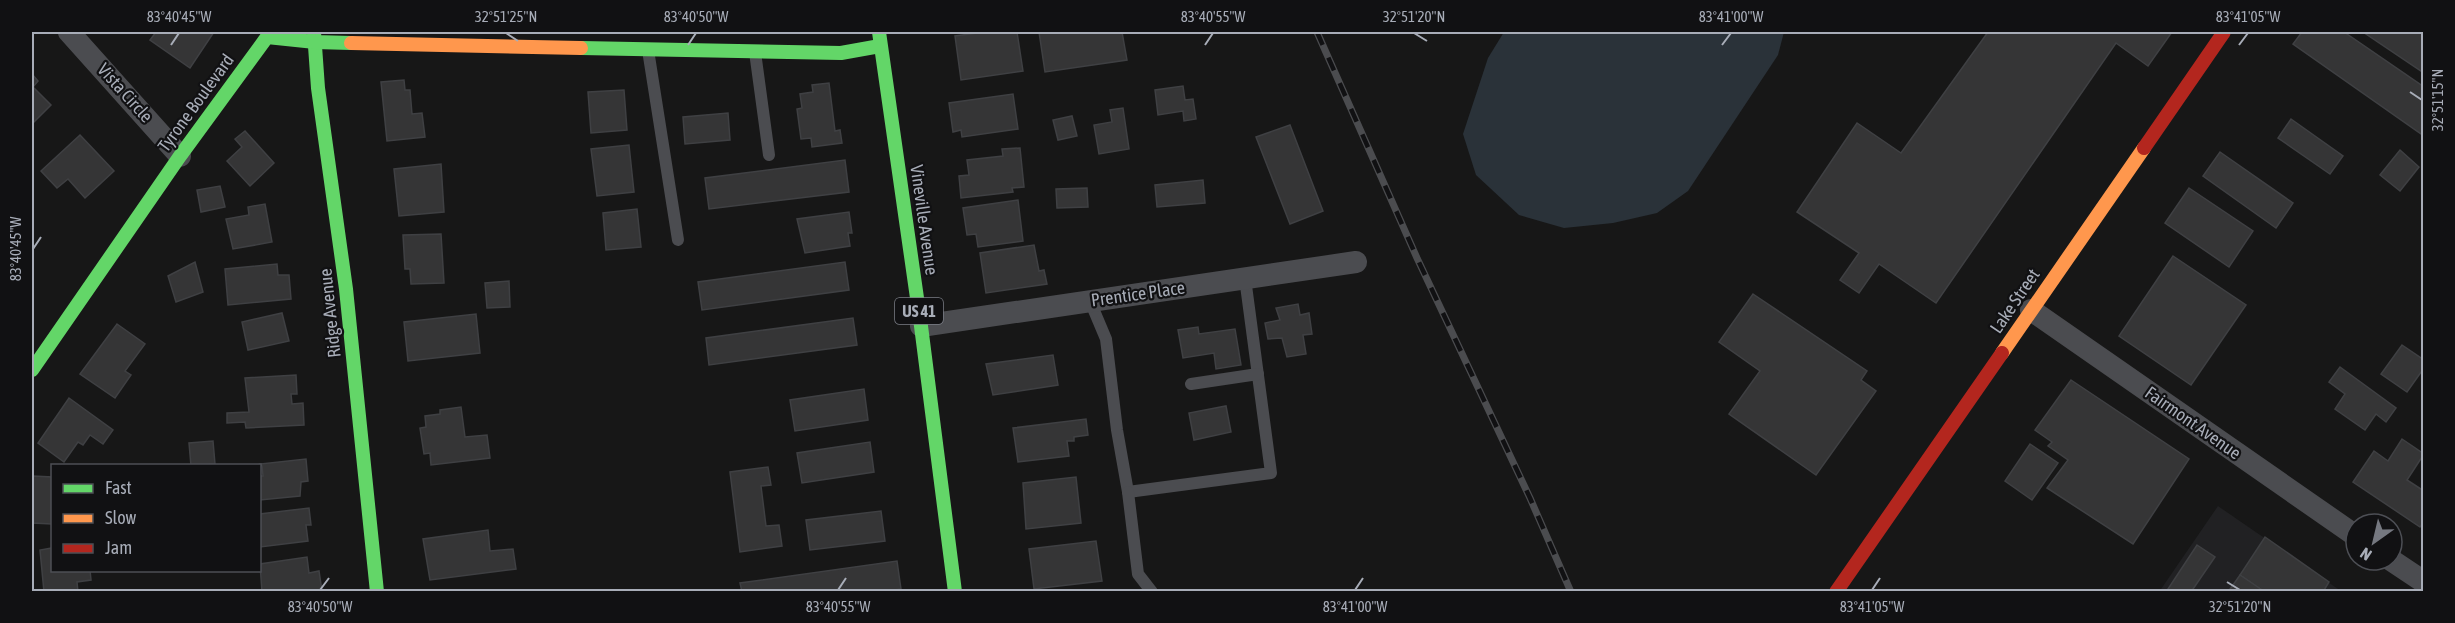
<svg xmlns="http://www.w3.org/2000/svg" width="2455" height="623" font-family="'Asap Condensed',sans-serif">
	<rect width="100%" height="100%" fill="#171717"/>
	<!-- built -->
	<path fill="#212123" d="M2218,506L2341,591L2159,592Z"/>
	<!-- water -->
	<path fill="#2a3239" d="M1504,32H1784L1778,55L1688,191L1657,213L1613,223L1564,228L1519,215L1476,175L1463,134L1488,58Z"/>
	<!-- building -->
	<g fill="#353536" stroke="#3f4043" stroke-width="1.5">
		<path d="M156,32H214L190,68L150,40Z"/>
		<path d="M985,32H1017L1023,71L961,80L955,36Z"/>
		<path d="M1039,32H1122L1127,60L1045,72Z"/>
		<path d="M1988,32H2172L2148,66L2116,43L1936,303L1879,264L1859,293L1840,280L1859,253L1797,212L1857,123L1901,153Z"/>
		<path d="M2302,32H2344L2424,87V136L2293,44Z"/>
		<path d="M2363,32H2424V73Z"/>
		<path d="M32,74L38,81L33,87L51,105L32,124Z"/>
		<path d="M404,80L405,90H410L412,114L422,113L425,137L387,141L381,82Z"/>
		<path d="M829,83L835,131L840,130L842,143L812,147L811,138L801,139L797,109L802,108L800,94L813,92L812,85Z"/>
		<path d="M1183,86L1185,100L1193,99L1196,119L1184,121L1183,111L1158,115L1155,90Z"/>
		<path d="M624,90L627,130L591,133L588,92Z"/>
		<path d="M1013,94L1018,129L962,137L961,130L953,132L949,103Z"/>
		<path d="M1123,108L1129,149L1099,154L1094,125L1112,122L1110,110Z"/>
		<path d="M728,113L730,140L685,144L683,117Z"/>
		<path d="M1072,116L1077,136L1058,140L1053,120Z"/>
		<path d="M2291,119L2343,156L2330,174L2278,138Z"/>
		<path d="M1290,125L1323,211L1290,224L1256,137Z"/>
		<path d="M245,131L274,163L250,186L227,161L242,147L235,139Z"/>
		<path d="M80,135L114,171L85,198L68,179L57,188L41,171Z"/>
		<path d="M629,145L634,192L597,196L591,149Z"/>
		<path d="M1020,148L1024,187L1012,188L1013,192L961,198L959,176L969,175L967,160L1003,156L1002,149Z"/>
		<path d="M2400,150L2419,167L2400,191L2380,175Z"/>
		<path d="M2220,152L2293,203L2276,228L2203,176Z"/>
		<path d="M845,160L849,192L709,209L705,178Z"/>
		<path d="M441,164L444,212L399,216L394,169Z"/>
		<path d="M1203,180L1205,203L1157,207L1155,185Z"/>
		<path d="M220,186L225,207L201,212L197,190Z"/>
		<path d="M1087,188L1088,207L1057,208L1056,189Z"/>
		<path d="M2189,188L2253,231L2229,267L2165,223Z"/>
		<path d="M1018,200L1023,241L978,247L976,234L967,235L963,208Z"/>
		<path d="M265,204L272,242L233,249L226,219L249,215L248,207Z"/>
		<path d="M637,209L641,247L606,250L603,213Z"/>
		<path d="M849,212L852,233H848L850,246L805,253L797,219Z"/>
		<path d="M441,234L444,283L411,284L410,269H405L403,235Z"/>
		<path d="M1034,245L1039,271L1044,270L1047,284L986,293L980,253Z"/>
		<path d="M2173,256L2246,305L2191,385L2119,336Z"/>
		<path d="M195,262L203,292L176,302L168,276Z"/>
		<path d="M845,262L849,290L702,310L698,282Z"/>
		<path d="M277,264L278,275H289L291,299L228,305L225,269Z"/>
		<path d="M509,281L510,307L487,308L485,283Z"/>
		<path d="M1753,294L1867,371L1861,380L1876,391L1816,475L1729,414L1760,371L1719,342Z"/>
		<path d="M1298,304L1300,315L1309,313L1312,334L1303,335L1306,354L1287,357L1282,338L1268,339L1265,323L1280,320L1276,308Z"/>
		<path d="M282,313L289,341L248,350L242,322Z"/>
		<path d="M476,314L480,353L408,361L404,322Z"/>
		<path d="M853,318L857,345L709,365L706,338Z"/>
		<path d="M117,324L145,344L125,371L131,375L115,398L80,374Z"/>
		<path d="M1198,327L1199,334L1235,329L1241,365L1216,369L1214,353L1183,358L1178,330Z"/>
		<path d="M2402,345L2424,360V368L2407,392L2381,374Z"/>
		<path d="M1053,355L1058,385L993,395L986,364Z"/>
		<path d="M2340,367L2396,408L2386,422L2376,414L2365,430L2335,409L2345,394L2329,382Z"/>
		<path d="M296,375L297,394H291L292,404L303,403L304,425L246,428L245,422L227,423V413L249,412L245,378Z"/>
		<path d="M2071,380L2189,459L2133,544L2047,488L2068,460L2048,446L2052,442L2035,430Z"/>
		<path d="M864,389L868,420L795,431L790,400Z"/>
		<path d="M69,398L113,430L103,444L90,435L83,445L78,442L64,462L38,443Z"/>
		<path d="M1226,406L1231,432L1194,440L1189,413Z"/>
		<path d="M461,407L465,437L487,435L490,458L431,465L430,453L424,454L420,428L426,427L425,416L440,414V410Z"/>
		<path d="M1086,419L1088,435L1074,437V441H1067L1069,456L1018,462L1013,428Z"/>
		<path d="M2402,439L2424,454L2407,480L2424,491V521L2420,527L2353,482L2374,451L2388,461Z"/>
		<path d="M213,441L215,464L191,466L189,443Z"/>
		<path d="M870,442L874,472L802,483L797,453Z"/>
		<path d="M2030,444L2058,463L2032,500L2005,481Z"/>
		<path d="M306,459L308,481L301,482L300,496L260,500V476H263L262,466L260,464Z"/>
		<path d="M768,467L771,485L761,486L766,526L779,525L782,546L740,552L730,472Z"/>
		<path d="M33,476L52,477V524L32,523Z"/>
		<path d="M1076,477L1081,523L1026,529L1023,483Z"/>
		<path d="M309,508L311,525H306L308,541L260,547V514Z"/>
		<path d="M881,511L885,541L810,550L806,520Z"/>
		<path d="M488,530L490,551L513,549L516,569L430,580L423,539Z"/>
		<path d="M2265,537L2329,582L2323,592H2265L2240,575Z"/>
		<path d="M1096,541L1102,581L1034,589L1029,549Z"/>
		<path d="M2197,545L2215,557L2191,592H2166Z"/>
		<path d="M52,548V570H90L91,580L77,582L78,592H44L40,550Z"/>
		<path d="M307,557L309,573L319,571L322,591L262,592L260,564Z"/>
		<path d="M897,561L901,589L881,592H742L740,583Z"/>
		<path d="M2240,575L2265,592H2228Z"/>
	</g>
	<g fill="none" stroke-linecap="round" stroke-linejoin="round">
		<!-- lane -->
		<g stroke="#4b4c50" stroke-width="12">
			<path d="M648,50L678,240"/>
			<path d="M755,52L769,155"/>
			<path d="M1090,301L1106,339L1117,430L1128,492L1271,473L1245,278"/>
			<path d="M1191,384L1258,374"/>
			<path d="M1128,492L1138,574L1152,592"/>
		</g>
		<!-- street -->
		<g stroke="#4b4c50" stroke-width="22">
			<path d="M69,32L180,156"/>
			<path d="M2031,310L2356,536"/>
			<path d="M921,326L1356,262"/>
			<path d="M2391,560L2424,582"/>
		</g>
		<!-- fast -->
		<g stroke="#63d668" stroke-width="14">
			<path d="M314,32L318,88L346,289L377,592"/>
			<path d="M879,32L921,326L955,592"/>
			<path d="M581,48L841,53L880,46"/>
			<path d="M32,370L180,156L267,37L315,42L351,43"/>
		</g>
		<!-- slow -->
		<g stroke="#ff974d" stroke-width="14">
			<path d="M351,43L581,48"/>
			<path d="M2002,353L2144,148"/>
		</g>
		<!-- jam -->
		<g stroke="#b3261e" stroke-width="14">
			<path d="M2144,148L2224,32"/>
			<path d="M1836,592L2002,353"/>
		</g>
		<defs>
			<path id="rail" d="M1317,32L1417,258L1530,498L1571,592"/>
		</defs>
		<!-- rail casing -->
		<use href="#rail" stroke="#4b4c4f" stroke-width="7"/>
		<!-- rail -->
		<use href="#rail" stroke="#111113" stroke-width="4.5" stroke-dasharray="14" stroke-linecap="butt"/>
	</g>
	<!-- ticks -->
	<path fill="none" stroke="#a8adb8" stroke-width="2" d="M506,33L518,41M1414,33L1427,41M171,45L179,33M688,45L696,33M1205,45L1213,33M1722,45L1731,33M2239,45L2248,33M2410,92L2422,100M33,249L41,237M2227,582L2240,590M320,590L329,578M838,590L846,578M1355,590L1363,578M1872,590L1880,578"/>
	<g text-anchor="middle" stroke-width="4.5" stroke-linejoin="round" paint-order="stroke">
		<!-- shield labels -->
		<rect fill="#111113" stroke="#7b7e86" stroke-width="1.5" x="895" y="298" width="48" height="26" rx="4.5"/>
		<g font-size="16" font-weight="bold" fill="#a8adb8">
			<text x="919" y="317">US 41</text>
		</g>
		<!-- street labels -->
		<g font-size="18" fill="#a8adb8" stroke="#111113">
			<text transform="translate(125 93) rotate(48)" y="6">Vista Circle</text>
			<text transform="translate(196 103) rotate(-54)" y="6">Tyrone Boulevard</text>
			<text transform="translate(924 220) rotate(82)" y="6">Vineville Avenue</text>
			<text transform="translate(1138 294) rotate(-8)" y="6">Prentice Place</text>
			<text transform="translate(2015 301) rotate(-56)" y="6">Lake Street</text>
			<text transform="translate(330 313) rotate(-96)" y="6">Ridge Avenue</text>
			<text transform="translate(2193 423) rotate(35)" y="6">Fairmont Avenue</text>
		</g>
	</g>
	<!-- border -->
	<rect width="2455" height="623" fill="none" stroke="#111113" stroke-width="66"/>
	<!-- legend -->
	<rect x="51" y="464" width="210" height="108" fill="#111113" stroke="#4d4f55" stroke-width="1.5"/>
	<rect x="63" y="484" width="30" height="9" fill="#63d668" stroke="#4d4f55" stroke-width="1.5"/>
	<text x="105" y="494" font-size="18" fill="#a8adb8">Fast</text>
	<rect x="63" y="514" width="30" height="9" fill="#ff974d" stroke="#4d4f55" stroke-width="1.5"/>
	<text x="105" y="524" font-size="18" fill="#a8adb8">Slow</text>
	<rect x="63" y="544" width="30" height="9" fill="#b3261e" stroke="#4d4f55" stroke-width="1.5"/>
	<text x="105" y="554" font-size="18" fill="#a8adb8">Jam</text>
	<!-- north arrow -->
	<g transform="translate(2374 542) rotate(214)"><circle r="28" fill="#111113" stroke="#4d4f55" stroke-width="1.5"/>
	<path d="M0-4.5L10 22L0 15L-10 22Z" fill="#757880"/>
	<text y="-9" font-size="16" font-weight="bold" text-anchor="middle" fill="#a8adb8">N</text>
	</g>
	<rect x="33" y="33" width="2389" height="557" fill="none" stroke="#a8adb8" stroke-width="2"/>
	<g font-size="15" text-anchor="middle" fill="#a8adb8">
		<text x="179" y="22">83°40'45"W</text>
		<text x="506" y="22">32°51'25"N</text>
		<text x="696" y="22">83°40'50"W</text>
		<text x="1213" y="22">83°40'55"W</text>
		<text x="1414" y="22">32°51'20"N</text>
		<text x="1731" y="22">83°41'00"W</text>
		<text x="2248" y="22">83°41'05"W</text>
		<text transform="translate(2438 100) rotate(-90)" y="5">32°51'15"N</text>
		<text transform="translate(16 249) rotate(-90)" y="5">83°40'45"W</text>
		<text x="320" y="612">83°40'50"W</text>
		<text x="838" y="612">83°40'55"W</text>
		<text x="1355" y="612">83°41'00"W</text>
		<text x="1872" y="612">83°41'05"W</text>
		<text x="2240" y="612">32°51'20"N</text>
	</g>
</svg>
